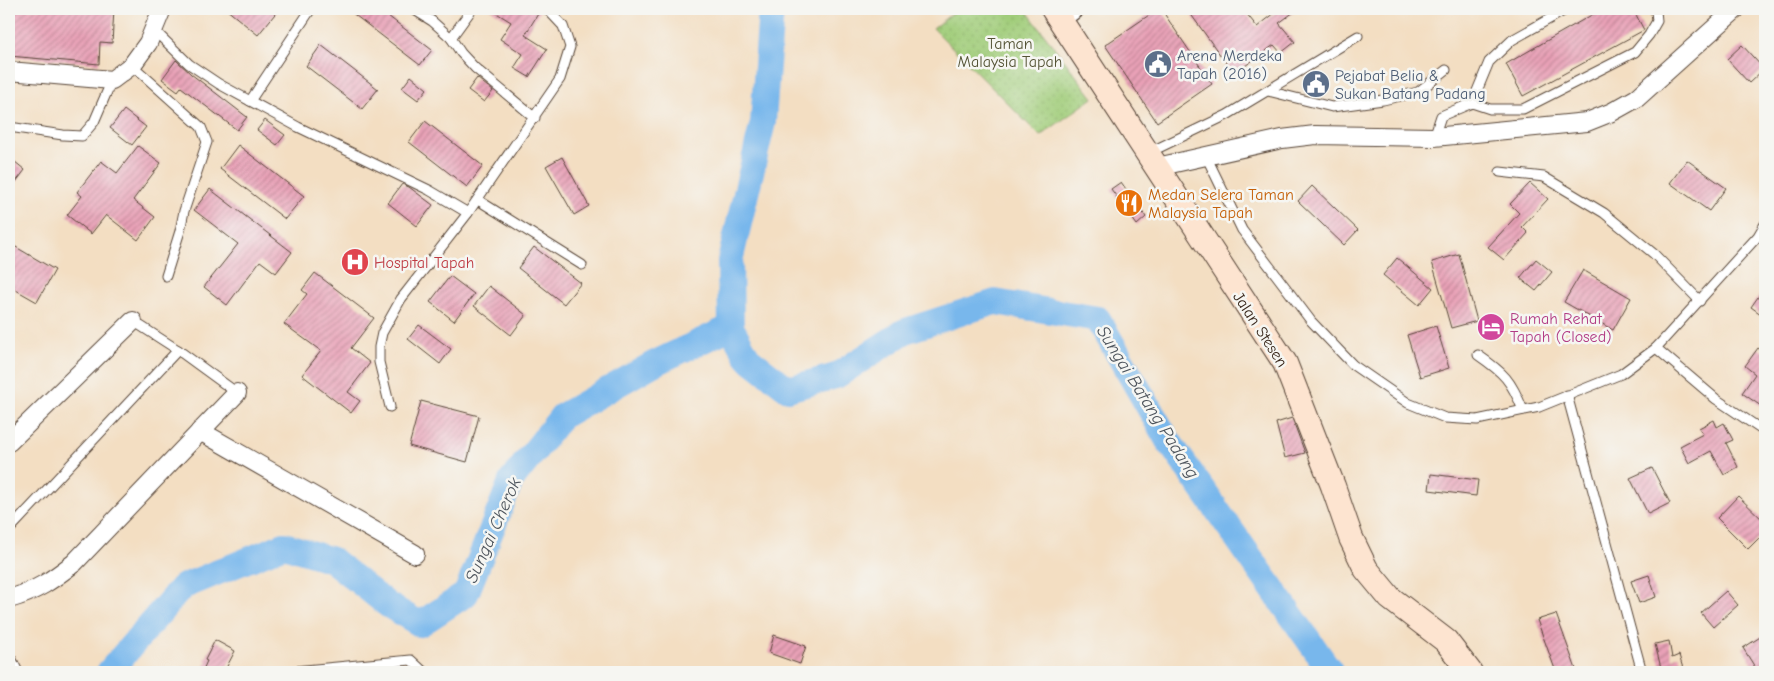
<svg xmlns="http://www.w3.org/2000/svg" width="1774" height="681" font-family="'Comic Neue',sans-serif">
	<defs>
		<pattern id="grass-dots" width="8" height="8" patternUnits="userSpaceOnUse" patternTransform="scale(1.25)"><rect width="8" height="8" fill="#a1cd7a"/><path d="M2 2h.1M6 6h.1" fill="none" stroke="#8cb069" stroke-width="1.8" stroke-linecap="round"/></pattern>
		<pattern id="building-hatch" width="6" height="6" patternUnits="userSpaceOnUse" patternTransform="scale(1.25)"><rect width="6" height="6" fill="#e9a1b7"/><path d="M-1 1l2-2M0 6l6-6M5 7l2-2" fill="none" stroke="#be8394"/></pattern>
	</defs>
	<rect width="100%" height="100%" fill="#f6f6f2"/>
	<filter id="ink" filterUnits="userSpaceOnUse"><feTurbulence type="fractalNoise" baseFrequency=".02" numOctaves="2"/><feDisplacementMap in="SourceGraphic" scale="10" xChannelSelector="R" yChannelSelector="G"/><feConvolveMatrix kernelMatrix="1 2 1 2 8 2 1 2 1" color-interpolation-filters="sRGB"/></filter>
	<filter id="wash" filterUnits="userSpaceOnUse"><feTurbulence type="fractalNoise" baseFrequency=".0096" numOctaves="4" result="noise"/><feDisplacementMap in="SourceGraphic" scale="20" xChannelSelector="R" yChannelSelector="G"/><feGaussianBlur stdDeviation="1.12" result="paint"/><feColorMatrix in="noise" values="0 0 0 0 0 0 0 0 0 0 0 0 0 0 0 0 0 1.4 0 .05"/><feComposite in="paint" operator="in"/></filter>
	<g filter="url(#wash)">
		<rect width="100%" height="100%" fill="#f3dec2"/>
		<!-- grass -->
		<path fill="url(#grass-dots)" stroke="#6e7c4c" d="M958,9H1025L1093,98L1040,136L933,28Z"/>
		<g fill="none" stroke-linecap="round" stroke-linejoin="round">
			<!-- river -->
			<g stroke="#78b7ec" stroke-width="26">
				<path d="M771,9L763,122L730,261L731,327L748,358L788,389L836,376L905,331L995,302L1098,319L1167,439L1331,672"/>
				<path d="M109,672L182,587L284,545L332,560L388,605L420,624L466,594L511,481L562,416L653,364L731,327"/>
			</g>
		</g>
		<g id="blocks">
			<!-- building -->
			<g fill="url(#building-hatch)">
				<path d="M9,9H114L112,43L100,42L99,64L9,56Z"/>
				<path d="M226,9H279L258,35Z"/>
				<path d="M347,9H379L432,50L420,65Z"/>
				<path d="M490,9H541L525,35L547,49L529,77L514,68L523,54L500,39L511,22Z"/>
				<path d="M1158,9H1161L1212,84L1157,122L1105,45Z"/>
				<path d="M1187,9H1243L1257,27L1280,9H1298L1279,23L1295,42L1281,53L1274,45L1234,74Z"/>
				<path d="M1602,9H1633L1644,30L1523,96L1506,64Z"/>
				<path d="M321,45L378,89L362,109L306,66Z"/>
				<path d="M1742,45L1764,69L1749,83L1727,59Z"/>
				<path d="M176,60L191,74L247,117L237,130L181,87L178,91L162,79Z"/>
				<path d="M411,76L427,89L418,100L402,88Z"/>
				<path d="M477,78L493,91L484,102L468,90Z"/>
				<path d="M124,110L146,127L132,145L110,128Z"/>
				<path d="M265,120L285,135L277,145L257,130Z"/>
				<path d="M425,121L483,166L467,187L409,142Z"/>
				<path d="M238,145L304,196L285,219L220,169Z"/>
				<path d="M138,146L161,163L133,200L155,217L138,240L106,215L91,234L67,215L82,196L77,192L101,161L117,173Z"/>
				<path d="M9,157L25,170L9,191Z"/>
				<path d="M562,157L589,206L574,215L546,166Z"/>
				<path d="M1687,160L1726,188L1709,211L1670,183Z"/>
				<path d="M1121,182L1146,217L1137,225L1111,189Z"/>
				<path d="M1530,183L1548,199L1522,227L1528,233L1504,260L1488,247L1519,213L1510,204Z"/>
				<path d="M402,184L409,187L433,205L417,226L388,203Z"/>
				<path d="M1312,186L1358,230L1344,245L1298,201Z"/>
				<path d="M210,189L292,252L276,273L260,261L227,305L204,287L238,244L194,210Z"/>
				<path d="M9,243L55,270L37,302L9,286Z"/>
				<path d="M534,247L581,283L564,304L518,268Z"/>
				<path d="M1459,254L1477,321L1451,328L1432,262Z"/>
				<path d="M1397,258L1433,288L1419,305L1383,275Z"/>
				<path d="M1536,259L1552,272L1536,291L1520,278Z"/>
				<path d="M1583,270L1631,298L1613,330L1564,302Z"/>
				<path d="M315,273L374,318L351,348L370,363L348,392L360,401L351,413L302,375L321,351L284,324L307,294L302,290Z"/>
				<path d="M450,276L474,294L454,321L430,302Z"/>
				<path d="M489,286L526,315L511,335L474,306Z"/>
				<path d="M1765,287V317L1751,307Z"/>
				<path d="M419,325L451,349L440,364L408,339Z"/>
				<path d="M1436,326L1449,368L1420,377L1407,335Z"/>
				<path d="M1758,348L1765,353V401L1761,406L1742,393L1755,374L1745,366Z"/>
				<path d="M421,401L479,416L467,462L409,446Z"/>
				<path d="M1292,418L1305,453L1285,458L1276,423Z"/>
				<path d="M1714,420L1717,427L1724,423L1733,440L1726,443L1738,467L1724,475L1711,451L1689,463L1680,446L1703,434L1699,428Z"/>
				<path d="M1652,468L1670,503L1648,514L1630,478Z"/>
				<path d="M1431,474L1478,480L1476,496L1429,490Z"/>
				<path d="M1738,496L1765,522V532L1748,549L1717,518Z"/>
				<path d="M1649,575L1656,597L1639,603L1631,581Z"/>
				<path d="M1726,591L1738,605L1713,627L1701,613Z"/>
				<path d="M1556,614L1577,672H1556L1537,620Z"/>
				<path d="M1765,634V672H1758L1743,648Z"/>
				<path d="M774,635L806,646L800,664L769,653Z"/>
				<path d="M215,640L235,651L224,672H202L207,661L205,660Z"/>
				<path d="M1669,641L1672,658L1679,655L1684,672H1662L1655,644Z"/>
			</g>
		</g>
	</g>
	<g filter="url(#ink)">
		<use href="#blocks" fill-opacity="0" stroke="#574537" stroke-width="1"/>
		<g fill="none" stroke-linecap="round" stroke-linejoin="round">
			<defs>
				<g id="service">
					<path d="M413,9L432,21L451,38L461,53L475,68L535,118"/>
					<path d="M154,30L189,64L219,84L298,127L429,190L468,213"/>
					<path d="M451,38L472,9"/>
					<path d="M132,65L201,127L207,142L184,211L180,231L166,276"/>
					<path d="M1268,91L1332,107L1383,100L1418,92L1446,70"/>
					<path d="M250,101L311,9"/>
					<path d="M1472,103L1489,62L1512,40L1567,9"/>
					<path d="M9,127L63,135L82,136L94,122L112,80"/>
					<path d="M1434,137L1441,116L1472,103L1490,109H1523L1635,52L1649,35L1657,21L1656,11L1653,9"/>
					<path d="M1148,153L1227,115L1358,36"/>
					<path d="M1206,156L1242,230L1311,321L1353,365L1408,403L1445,418L1477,420L1539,407L1621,374L1656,348L1758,236L1765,224"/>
					<path d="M1500,172L1544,177L1604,213L1654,254L1700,301"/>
					<path d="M478,200L582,265"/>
					<path d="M133,321L178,350L237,393"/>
					<path d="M1656,348L1716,399L1765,432"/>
					<path d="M1478,355C1504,373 1511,380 1523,410"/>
					<path d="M1567,395L1642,672"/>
					<path d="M390,407L379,362V347L382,333L401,299L468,213L560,79L570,47L563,26L547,9"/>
					<path d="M9,530L178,350"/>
					<path d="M9,654L18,672"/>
					<path d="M284,672L411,660L424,672"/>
				</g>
				<g id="minor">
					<path d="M9,71L112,80L132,65L148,43L162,9"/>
					<path d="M1157,167L1282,139L1315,135L1434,137L1587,122L1612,112L1637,98L1736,9"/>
					<path d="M200,431L415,554"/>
					<path d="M9,442L133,321"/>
					<path d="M9,599C37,591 52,580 74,563L237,393"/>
				</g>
				<path id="tertiary" d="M1060,18L1072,9"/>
				<path id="secondary" d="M1053,9L1285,363L1333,486L1351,538L1366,569L1390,598L1446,641L1470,672"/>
			</defs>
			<!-- service casing -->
			<use href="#service" stroke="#574537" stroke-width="11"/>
			<!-- minor casing -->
			<use href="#minor" stroke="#574537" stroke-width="20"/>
			<!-- tertiary casing -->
			<use href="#tertiary" stroke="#574537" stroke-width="24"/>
			<!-- secondary casing -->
			<use href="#secondary" stroke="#574537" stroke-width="26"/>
			<!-- service -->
			<use href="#service" stroke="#fff" stroke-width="9"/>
			<!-- minor -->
			<use href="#minor" stroke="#fff" stroke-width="18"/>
			<!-- tertiary -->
			<use href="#tertiary" stroke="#fff" stroke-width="21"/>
			<!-- secondary -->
			<use href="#secondary" stroke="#fde4d0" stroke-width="24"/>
		</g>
	</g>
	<!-- icons -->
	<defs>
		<symbol id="civic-disc" viewBox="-11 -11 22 22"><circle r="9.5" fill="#5c6f8a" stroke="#f6f6f2"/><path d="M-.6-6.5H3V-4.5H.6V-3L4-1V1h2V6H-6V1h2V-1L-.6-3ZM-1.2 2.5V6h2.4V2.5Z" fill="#fff"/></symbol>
		<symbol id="restaurant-disc" viewBox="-11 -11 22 22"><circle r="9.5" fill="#e8710a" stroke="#f6f6f2"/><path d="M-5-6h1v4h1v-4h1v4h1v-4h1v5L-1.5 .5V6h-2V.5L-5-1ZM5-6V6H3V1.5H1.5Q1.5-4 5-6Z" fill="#fff"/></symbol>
		<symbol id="hospital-disc" viewBox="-11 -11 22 22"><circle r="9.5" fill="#e0444e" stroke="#f6f6f2"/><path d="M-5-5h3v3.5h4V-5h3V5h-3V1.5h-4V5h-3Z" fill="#fff"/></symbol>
		<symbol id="hotel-disc" viewBox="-11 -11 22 22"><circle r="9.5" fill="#d1479c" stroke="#f6f6f2"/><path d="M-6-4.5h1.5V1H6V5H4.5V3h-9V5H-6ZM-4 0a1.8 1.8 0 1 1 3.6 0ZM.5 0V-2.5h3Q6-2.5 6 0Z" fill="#fff"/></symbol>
	</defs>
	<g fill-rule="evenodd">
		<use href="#civic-disc" x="1142" y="48" width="32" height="32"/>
		<use href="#civic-disc" x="1300" y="68" width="32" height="32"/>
		<use href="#restaurant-disc" x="1113" y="187" width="32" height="32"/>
		<use href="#hospital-disc" x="339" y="246" width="32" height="32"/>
		<use href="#hotel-disc" x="1475" y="311" width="32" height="32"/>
	</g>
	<g text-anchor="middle" stroke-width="5" stroke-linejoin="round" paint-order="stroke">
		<!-- park labels -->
		<g font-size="16" fill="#545335" stroke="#f6f6f2">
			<text x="1010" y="49">Taman<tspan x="1010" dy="18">Malaysia Tapah</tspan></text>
		</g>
		<!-- service labels -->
		<g font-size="16" fill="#4e5e75" stroke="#f6f6f2" text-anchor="start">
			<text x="1177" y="61">Arena Merdeka<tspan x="1177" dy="18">Tapah (2016)</tspan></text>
			<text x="1335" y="81">Pejabat Belia &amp;<tspan x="1335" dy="18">Sukan Batang Padang</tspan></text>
		</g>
		<!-- food labels -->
		<g font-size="16" fill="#c56008" stroke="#f6f6f2" text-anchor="start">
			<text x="1148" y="200">Medan Selera Taman<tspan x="1148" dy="18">Malaysia Tapah</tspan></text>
		</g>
		<!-- health labels -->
		<g font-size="16" fill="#be3a42" stroke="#f6f6f2" text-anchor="start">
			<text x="374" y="268">Hospital Tapah</text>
		</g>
		<!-- hotel labels -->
		<g font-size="16" fill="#b23c85" stroke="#f6f6f2" text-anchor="start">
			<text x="1510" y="324">Rumah Rehat<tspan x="1510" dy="18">Tapah (Closed)</tspan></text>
		</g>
		<!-- street labels -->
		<g font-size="16" fill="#3b2a1e" stroke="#f6f6f2">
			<text transform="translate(1261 329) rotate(57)" y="6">Jalan Stesen</text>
		</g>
		<!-- water labels -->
		<g font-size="18" font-style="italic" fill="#4d545c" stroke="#f6f6f2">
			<text transform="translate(1148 402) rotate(58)" y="6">Sungai Batang Padang</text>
			<text transform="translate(493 530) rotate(-66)" y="6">Sungai Cherok</text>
		</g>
	</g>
	<!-- margin -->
	<rect width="1774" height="681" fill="none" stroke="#f6f6f2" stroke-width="30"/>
</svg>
